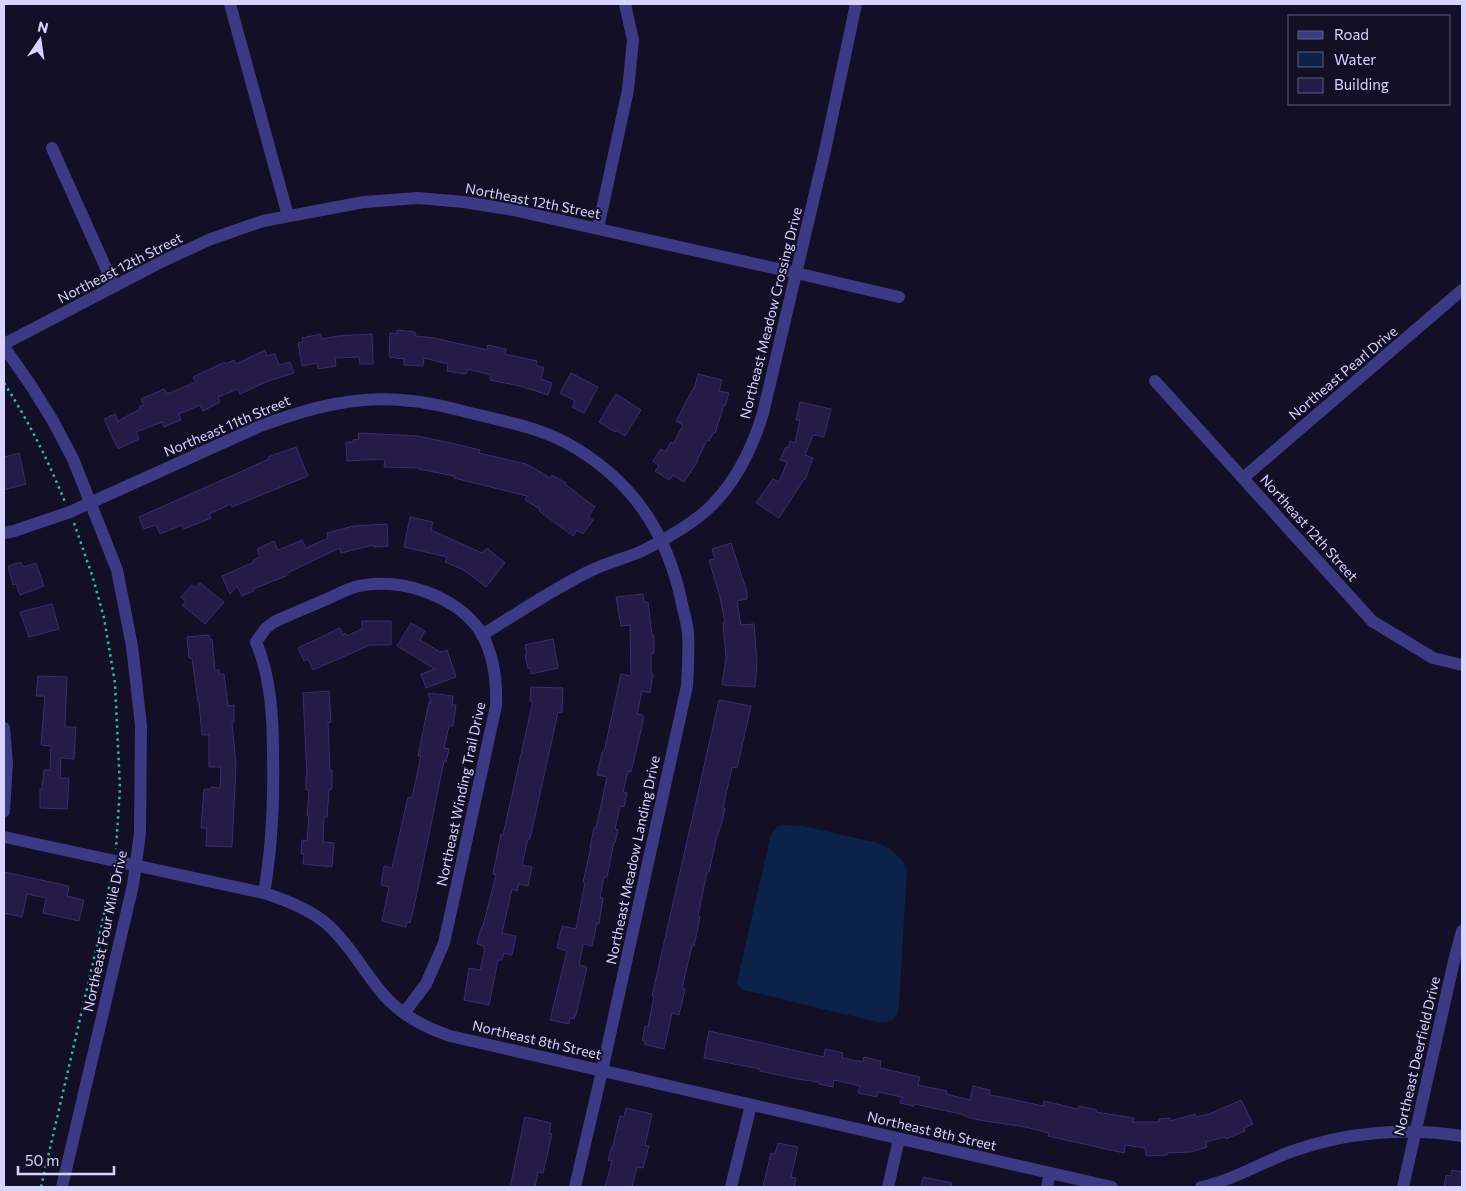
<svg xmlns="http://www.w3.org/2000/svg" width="1466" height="1191" font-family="Commissioner,sans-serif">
	<rect width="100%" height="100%" fill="#130f26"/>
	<!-- water -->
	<path fill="#0c2248" d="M783,825L803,826L878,843C891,849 901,856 907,870L899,1006C897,1021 891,1023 877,1022L744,990L738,986L737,982L771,834L777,826Z"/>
	<!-- building -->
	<g fill="#241b47" stroke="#3b2d73">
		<path d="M397,330L415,332V336L434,338L487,350L488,345L506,349L505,354L537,361L536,365L544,368L541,379L552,383L548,395L520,386L490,380L491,375L468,369L466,374L447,371L448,364L424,358L423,366L404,365V359L389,357L390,333L397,334Z"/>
		<path d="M321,334V339L338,336L372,334L373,364H360L359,357L335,358L336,366L318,369L317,363L302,366L298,343L303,342L302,338Z"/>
		<path d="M265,350L267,356L275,354L279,365L290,362L294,373L266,382L240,394L238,389L218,397L220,402L203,411L200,405L179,414L181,420L164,427L162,422L136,432L139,439L118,449L104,419L115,414L118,421L140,409L139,407L144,405L141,399L164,389L167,394L196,382L193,377L225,362L226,364L234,360L236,364Z"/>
		<path d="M571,373L598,387L584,413L572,407L575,401L560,393Z"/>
		<path d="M698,374L722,380L719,391L729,393L725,406L724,405L715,433L714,432L709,441L707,440L697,460L698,461L684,482L673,475L669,480L655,471L659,466L653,461L661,449L665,452L671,442L673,444L683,425L676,421L693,389H694Z"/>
		<path d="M616,394L641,410L625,436L616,430L615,432L599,422Z"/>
		<path d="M800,402L831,409L824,437L813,435L805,455L813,458L805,480L804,479L779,518L756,503L773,479L779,482L787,462L780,460L786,447L788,448L790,441L795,443L800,420H796Z"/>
		<path d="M358,433L418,436L455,444L480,450L479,453L526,464L551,478L552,475L566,483L565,484L595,507L588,517L593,520L583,534L577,530L573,536L539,511L540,509L525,500L527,496L454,478V476L419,469V468L384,467L385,459L347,461L346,442H354L353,440L359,439Z"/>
		<path d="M296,447L308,476L232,507L231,504L209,514L211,518L184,529L182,525L160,534L156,525L144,529L139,517L269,459L268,457Z"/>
		<path d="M19,453L26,484L4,490V457Z"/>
		<path d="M410,517L433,522L431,530L482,553L487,548L505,563L486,587L464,570L445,562L447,557L404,547Z"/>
		<path d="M387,524L388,546L374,547L373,545L341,553L340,548L291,571L286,575V576L253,589L254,591L242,596L237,586L230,594L222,576L254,562L253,560L260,557L257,549L274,541L278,550L302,540L306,548L328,538L327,533L353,526Z"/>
		<path d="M731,543L747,592V599L737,601L741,625L754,624L757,662L755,687L722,685L726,658L723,623H725L720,597L709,560L715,559L712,549Z"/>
		<path d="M21,562L23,567L36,563L44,586L20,595L16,584L13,585L8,566Z"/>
		<path d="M200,583L224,602L205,624L182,605L186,601L181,597L192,585L196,588Z"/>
		<path d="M643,594L644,602H648L652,636H654V649L653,654H651V673L653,674L650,693L642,691L637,714L643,715V722L631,772L628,771L623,792L627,793L624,807L620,806L615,829L618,830L615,843L614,842L607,877H604L600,897L603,898L599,924L597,923L592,946L583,944L579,965L587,967L576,1015H575L574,1019L570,1018L569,1024L550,1020L567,951L557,948L562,926L576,929L585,883L583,882L591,847H590L594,828H596L607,777L597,775L602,752H604L621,674L631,676L630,625L621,626L616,597Z"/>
		<path d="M52,604L59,629L29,637L20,612Z"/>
		<path d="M362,621H391V645H370L313,670L308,659L304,661L298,648L340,628L343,635L345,633L347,636L362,629Z"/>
		<path d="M411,623L425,631L420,640L440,652L447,650L456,677L426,688L421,674L435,669L397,646Z"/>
		<path d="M209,635L210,640L212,639L215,670H219V674H224L228,706L234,705V722H232L236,765L232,847L206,846L207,828H201L204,789H211V787L220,788L221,767H209V735H202L199,702H198L192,658H189L187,637Z"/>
		<path d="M553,639L558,668L531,674V668H528L525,655H527L525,645Z"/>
		<path d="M38,676L67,677L65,727H76L74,759L61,758L60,778H69L67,809L40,808V789H42L44,770H50L51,746L41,745L45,696H36Z"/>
		<path d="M531,687L563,688L562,713L558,712L530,839H528L522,865L532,867L528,886L519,884L517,891L512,889L502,933L516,936L512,955L504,953L502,960H498L489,1005L464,1000L469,968L480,970L485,949L483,948L484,946L477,944L480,931H481L482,926H483L496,875L493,874L501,834L503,835L533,701H530Z"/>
		<path d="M329,691L331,722L328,723L330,770H332V789L329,790L327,817H324L323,842L334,843L332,867L303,864L304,854H301L302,840L307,841L309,816H307L309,790H306V776H307L303,693Z"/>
		<path d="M428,693L453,696L452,705H456L453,726H449L444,748L449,749L446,762L444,761L414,907L410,923L407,922L406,927L382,921L389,887L381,885L384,866L392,868L408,797L412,798L421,756H418L429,702L431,703Z"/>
		<path d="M719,700L751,706L737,768L732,767L723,808H725L722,823L717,836L709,872H707L698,916L700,917L697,932L694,946H692L682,988L685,989L679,1015L672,1013L664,1049L647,1045L645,1044V1041L642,1040L643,1037L645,1026L648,1027L654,996H652Z"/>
		<path d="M4,872L69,886L67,896L84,900L79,921L43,913L46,898L27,894L22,917L4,913Z"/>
		<path d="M709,1031L824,1057L825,1049L843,1053L842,1058L863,1062L864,1057L881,1061L880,1068L920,1077L918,1085L947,1091L946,1094L970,1100L973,1086L990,1090L989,1095L1001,1097L1043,1106L1044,1101L1078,1109L1079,1106L1097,1110L1096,1112L1134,1118L1133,1122H1159V1119L1170,1118V1121L1195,1114L1196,1117L1209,1114L1241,1100L1253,1124L1244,1128L1245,1131L1226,1139L1225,1137L1206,1142L1207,1147L1191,1152L1167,1153V1155L1146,1156L1145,1148L1125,1145L1124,1153L1048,1136L1049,1133L1025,1127L979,1120L967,1117L961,1114L914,1104V1106L900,1103L902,1097L878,1092L877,1097L858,1093L860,1086L834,1080L833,1087L819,1084V1082L797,1079L760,1071V1069L704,1058Z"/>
		<path d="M626,1108L652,1114L645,1145L649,1146L643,1168L637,1167L632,1187H605L612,1161L608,1160L612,1146H613L620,1116L624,1117Z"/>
		<path d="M525,1117L551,1123L549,1133L552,1134L543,1173L538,1172L535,1187H510Z"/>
		<path d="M778,1143L798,1147L791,1177L796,1178L794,1187H763L771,1153L775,1154Z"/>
		<path d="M1452,1170L1462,1172V1187H1444L1446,1175L1451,1176Z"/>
		<path d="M923,1177L952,1183L951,1187H921Z"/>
	</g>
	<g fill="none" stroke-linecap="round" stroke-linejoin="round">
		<!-- path -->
		<g stroke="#2fb8b0" stroke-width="2.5" stroke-dasharray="2.5 4" stroke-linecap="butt">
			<path d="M4,383C28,420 48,460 65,502"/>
			<path d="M74,523L93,578L104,618L115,683L120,788L116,849"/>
			<path d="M41,1187L102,924L112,872"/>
		</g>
		<!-- minor -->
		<g stroke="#3d3a85" stroke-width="12">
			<path d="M230,4L288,216"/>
			<path d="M52,148L114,286"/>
			<path d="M598,228L628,90L633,40L625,4"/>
			<path d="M4,344L163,261L211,239L263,221L364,202L418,198L464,202L513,210L796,273L899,297"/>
			<path d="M4,347L30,384L53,421L73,459L117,570L132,646L141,726L140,833L133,885L62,1187"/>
			<path d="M1155,381L1372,621L1433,658L1462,665"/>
			<path d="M1243,478L1462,290"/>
			<path d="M4,533L14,531L70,512L258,427C308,408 358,394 412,401C435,403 457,410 479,415C508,422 538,428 565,442C631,478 667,531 682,604C684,613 687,623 688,633C689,651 688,668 687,686L602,1071L575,1187"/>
			<path d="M482,635C518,613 553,589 590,571C608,562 628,558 646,549C666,539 697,521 712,505C737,480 753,446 763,413L824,155L856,4"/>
			<path d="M4,728L7,763L4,811"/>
			<path d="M4,837L264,893C286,900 310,909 328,925C349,944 361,967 378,988C396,1012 423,1027 450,1036L1112,1187"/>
			<path d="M264,893C272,847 274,802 273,755C273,717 271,678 256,642L266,628L274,622C291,614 309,607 327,599C336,595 345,590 355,587C397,575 461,596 483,636C494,658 497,682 496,706L444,943L426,984L404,1013"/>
			<path d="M731,1187L751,1105"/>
			<path d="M888,1187L899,1139"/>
			<path d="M1047,1187L1050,1173"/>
			<path d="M1201,1187C1234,1180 1262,1162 1293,1151C1346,1132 1407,1127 1462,1136"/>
			<path d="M1403,1187L1454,961L1462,931"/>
		</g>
	</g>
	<g text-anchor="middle" stroke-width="4" stroke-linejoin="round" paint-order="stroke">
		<!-- street labels -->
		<g font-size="14" fill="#d9d4ff" stroke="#130f26">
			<text transform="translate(533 201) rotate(11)" y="5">Northeast 12th Street</text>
			<text transform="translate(120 268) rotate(-27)" y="5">Northeast 12th Street</text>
			<text transform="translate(771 313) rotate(-76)" y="5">Northeast Meadow Crossing Drive</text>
			<text transform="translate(1343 373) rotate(-40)" y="5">Northeast Pearl Drive</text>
			<text transform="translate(227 426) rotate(-23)" y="5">Northeast 11th Street</text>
			<text transform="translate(1309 528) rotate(48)" y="5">Northeast 12th Street</text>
			<text transform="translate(461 794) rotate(-78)" y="5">Northeast Winding Trail Drive</text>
			<text transform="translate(633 860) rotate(-78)" y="5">Northeast Meadow Landing Drive</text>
			<text transform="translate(105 931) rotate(-78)" y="5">Northeast Four Mile Drive</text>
			<text transform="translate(537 1040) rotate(13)" y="5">Northeast 8th Street</text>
			<text transform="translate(1417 1056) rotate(-77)" y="5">Northeast Deerfield Drive</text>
			<text transform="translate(932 1131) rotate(13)" y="5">Northeast 8th Street</text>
		</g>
	</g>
	<!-- border -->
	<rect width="1466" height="1191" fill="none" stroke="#d9d4ff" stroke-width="10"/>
	<!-- legend -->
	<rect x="1288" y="15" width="162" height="90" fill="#130f26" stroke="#625e7d"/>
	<rect x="1298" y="31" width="25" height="8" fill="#3d3a85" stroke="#625e7d"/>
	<text x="1334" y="40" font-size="15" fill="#d9d4ff">Road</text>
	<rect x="1298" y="52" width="25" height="15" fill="#0c2248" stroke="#625e7d"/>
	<text x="1334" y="65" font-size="15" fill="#d9d4ff">Water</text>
	<rect x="1298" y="78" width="25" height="15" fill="#241b47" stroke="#625e7d"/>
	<text x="1334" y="90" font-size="15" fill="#d9d4ff">Building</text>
	<!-- north arrow -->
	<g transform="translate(40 40) rotate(13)" stroke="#130f26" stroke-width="4" paint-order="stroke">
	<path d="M0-4L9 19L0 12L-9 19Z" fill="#d9d4ff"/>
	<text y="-8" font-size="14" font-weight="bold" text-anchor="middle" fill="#d9d4ff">N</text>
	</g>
	<!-- scale -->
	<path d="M18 1166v8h96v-8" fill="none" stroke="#d9d4ff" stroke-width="2.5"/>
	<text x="25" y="1166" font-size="15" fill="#d9d4ff" stroke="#130f26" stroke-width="4" paint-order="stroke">50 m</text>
</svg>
